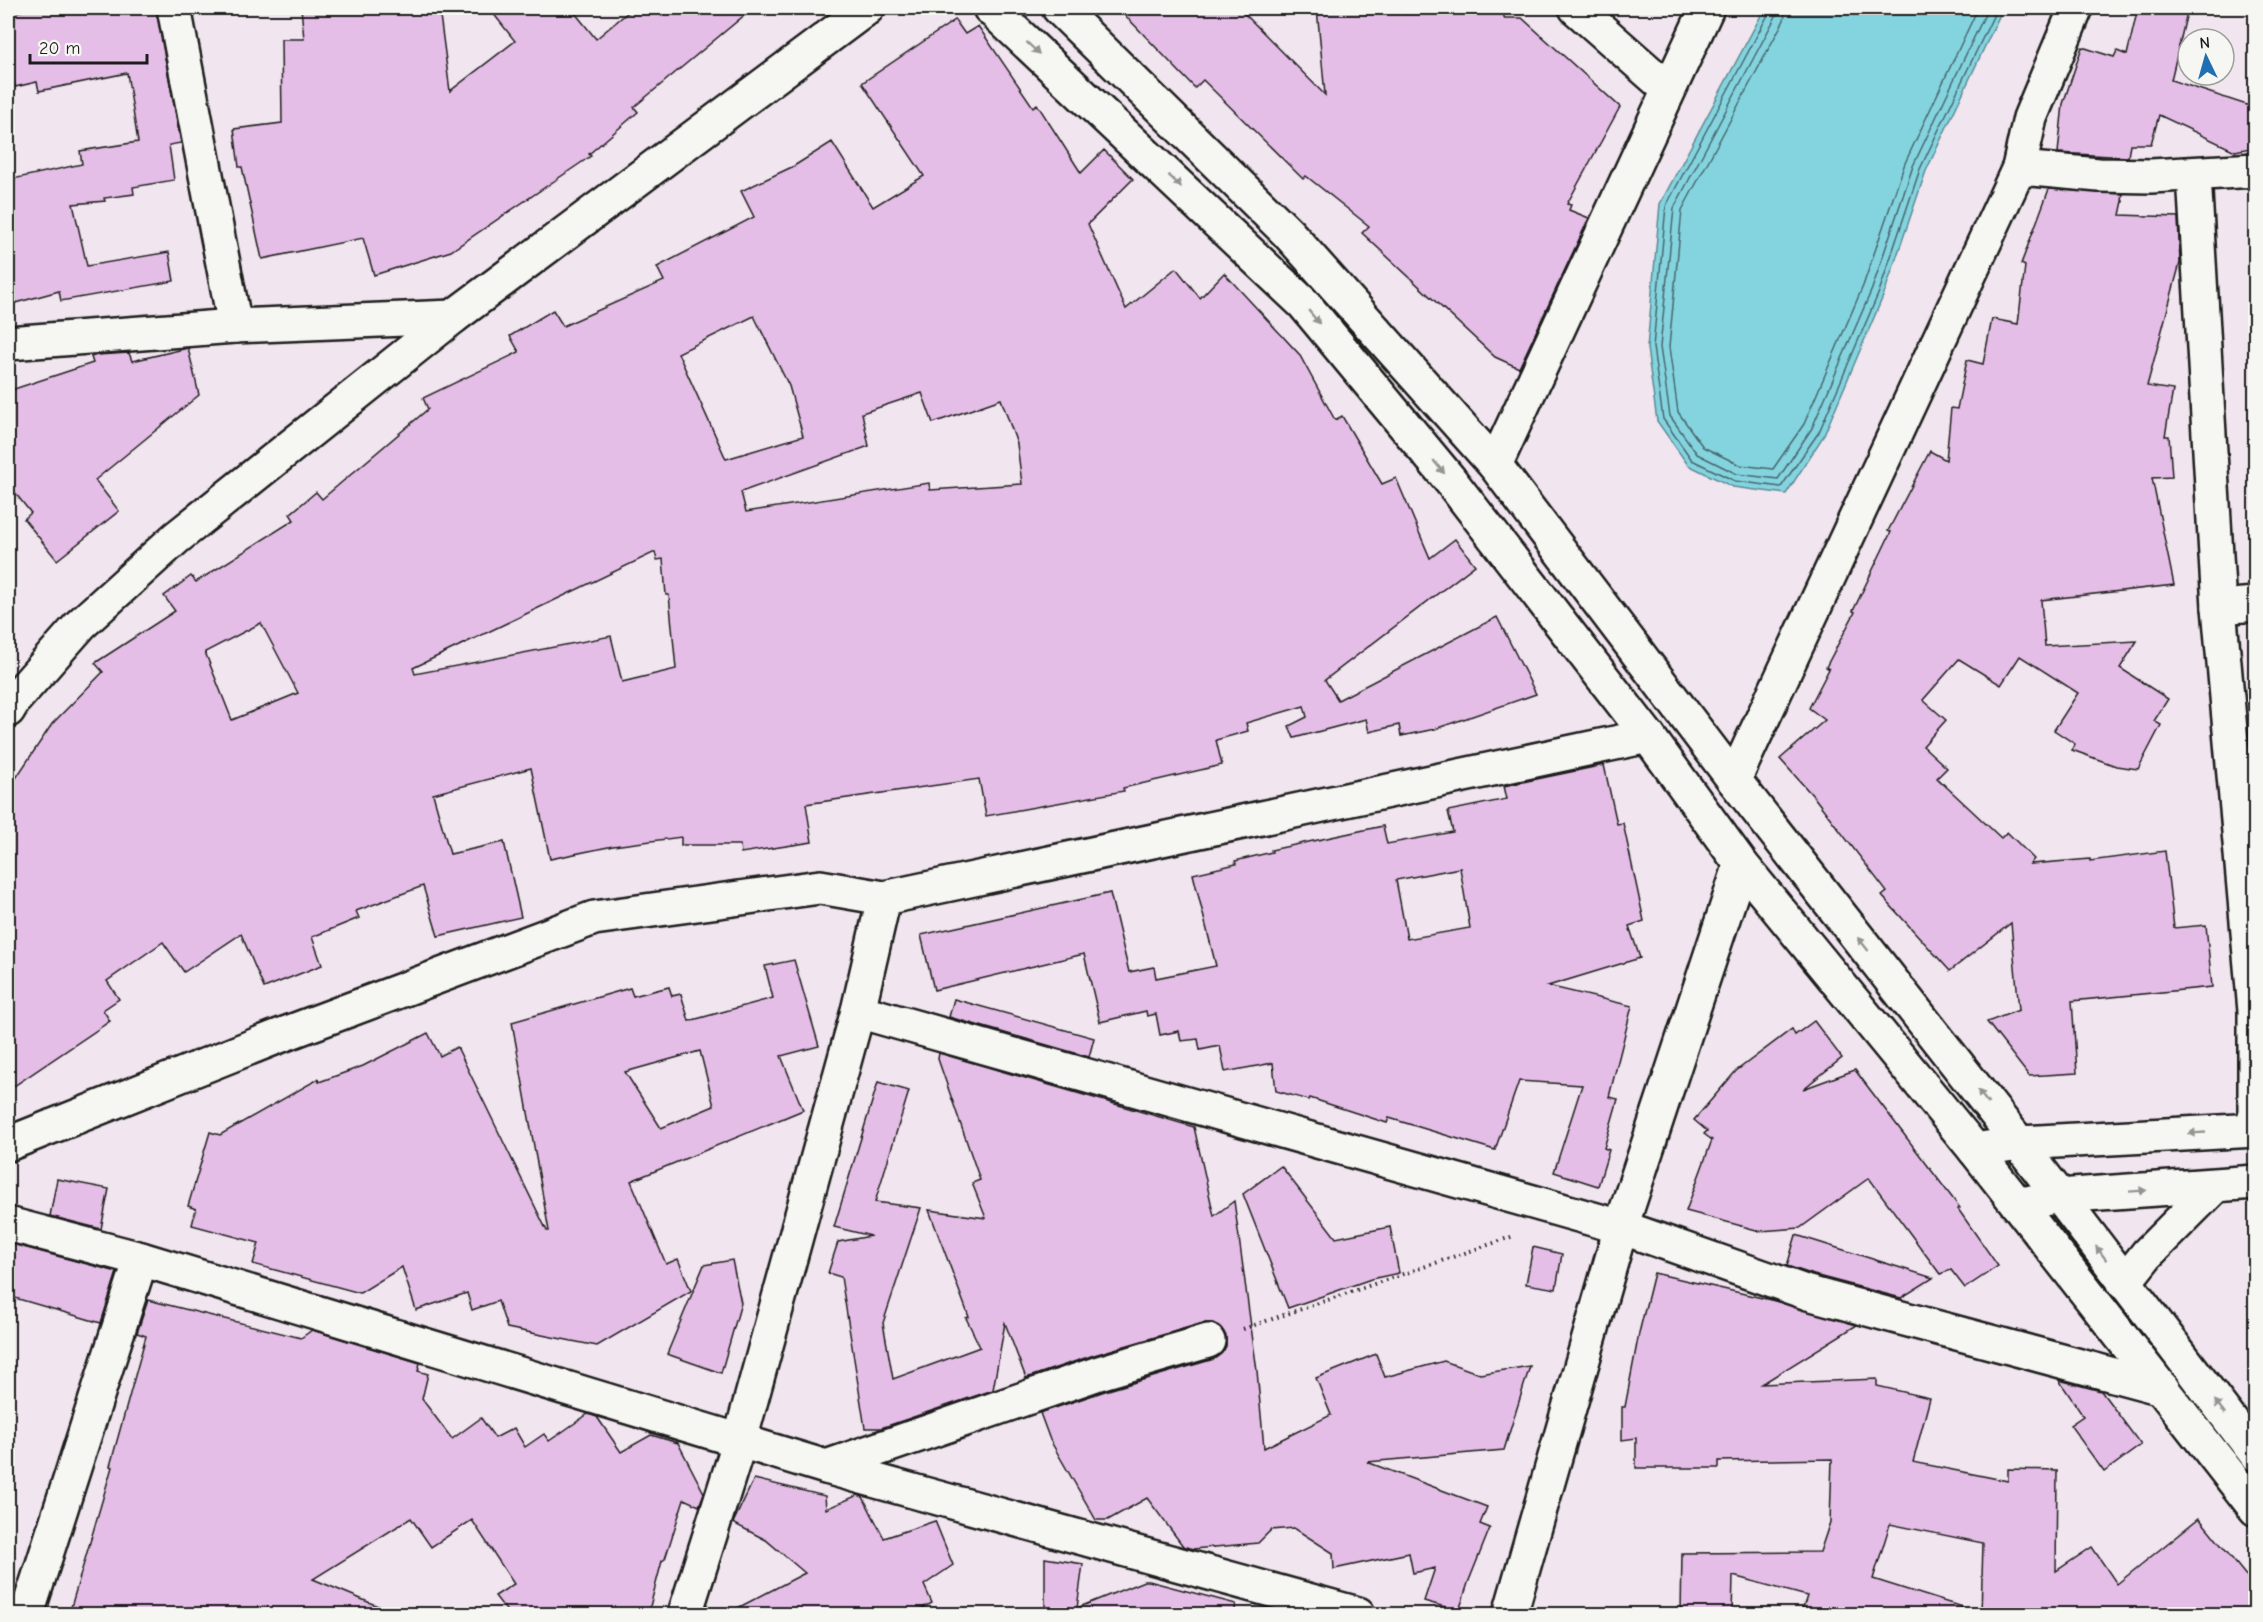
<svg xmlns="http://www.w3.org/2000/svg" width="2263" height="1622" font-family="'Comic Neue',sans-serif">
	<rect width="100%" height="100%" fill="#f1e5ef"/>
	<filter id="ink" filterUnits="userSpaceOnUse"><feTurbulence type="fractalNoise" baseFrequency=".0167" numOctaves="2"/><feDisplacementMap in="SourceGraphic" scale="12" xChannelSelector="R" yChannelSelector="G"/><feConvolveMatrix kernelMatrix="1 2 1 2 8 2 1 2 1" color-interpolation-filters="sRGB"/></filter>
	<g filter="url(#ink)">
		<!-- water -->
		<path fill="#84d4e0" stroke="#5a8a92" stroke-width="1.5" d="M1765,8H2003L1926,171L1884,294L1824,435L1786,494L1733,487L1688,465L1657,421L1647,348L1660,204Z"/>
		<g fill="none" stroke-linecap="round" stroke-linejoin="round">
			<!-- shore -->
			<g stroke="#46666a" stroke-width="1.5">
				<path d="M1770,8L1769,13L1666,206L1653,347L1663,419L1692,460L1735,481L1781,487L1819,432L1879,292L1920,169L1997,8"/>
				<path d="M1777,8L1776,16L1674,208L1660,347L1670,416L1697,454L1737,474L1778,479L1812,428L1872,289L1913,166L1988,8"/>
				<path d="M1786,8L1784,20L1682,210L1669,347L1678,412L1703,447L1740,465L1773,469L1804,424L1863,286L1905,163L1978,8"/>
			</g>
		</g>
		<!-- building -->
		<g fill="#e5bee7" stroke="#1c1c1c" stroke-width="1.5" fill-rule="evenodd">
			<path d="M37,8H156L181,143L169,145L174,180L133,187L134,194L104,198L105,201L73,204L87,266L169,252L174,281L61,301L59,291L8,305V180L82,164L80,151L138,142L127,73L39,91L37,82L15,87L8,51V13Z"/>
			<path d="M301,8H439L450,91L515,41L489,8H571L596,39L633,8H753L634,107L638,112L589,154L591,156L451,251L374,275L363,238L262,259L242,167H239L234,129L282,123L281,39H304Z"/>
			<path d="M1118,8H1239L1325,95L1317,8H1404L1405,14L1470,13V8H1504V18H1522L1620,107L1567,204L1571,205L1569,210L1589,218L1519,368L1495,357L1362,233L1369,226L1306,176L1303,179L1203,80L1195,88Z"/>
			<path d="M2138,8H2188L2171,80L2256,108V147L2235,151L2159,115L2151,144H2130L2128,157L2058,153L2063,104L2082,47L2114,57L2117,51L2127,55Z"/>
			<path d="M955,20L965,34L978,26L1033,107L1037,104L1081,173L1104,150L1133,179L1088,224L1126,309L1176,268L1200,298L1224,273L1299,354L1335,420L1342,416L1382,484L1396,478L1430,558L1455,539L1475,565L1325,680L1338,700L1497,617L1536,694L1435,729L1401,736L1399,725L1369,732L1366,719L1294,738L1289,726L1307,717L1304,706L1246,723L1248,731L1216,740L1222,765L1123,788L1124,791L986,816L979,779L806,804L812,842L741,853L740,845H681V837L613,846L550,859L531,768L433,794L450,854L504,842L521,917L438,936L423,886L356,911L359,918L312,937L322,965L264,988L241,934L184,972L163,942L107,981L119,999L103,1010L110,1021L8,1090V790L52,724L103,672L95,663L175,611L164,596L191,576L196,582L294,520L290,514L316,492L322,499L428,409L423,398L519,352L510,336L553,310L563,326L664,281L657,267L754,217L741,191L794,166L832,142L873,207L924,176L862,83ZM754,316L789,386L803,436L726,459L678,353ZM922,393L933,423L1001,399L1017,444L1022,484L930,490L929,483L746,512L741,492L869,446L862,413ZM655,552L657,560L663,559L666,595H669L676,669L622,682L611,636L415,674L413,668ZM261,623L298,693L232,720L205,652Z"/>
			<path d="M2049,189L2123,194L2122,201H2123L2120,215L2178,217L2180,263L2147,386L2173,390L2165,436H2169L2172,477L2152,478L2174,585L2041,600L2045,646L2137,641L2120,668L2168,699L2154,721L2161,725L2138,769L2116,766L2072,750L2075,744L2054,730L2078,693L2020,656L2001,685L1959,659L1923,700L1946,720L1923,746L1947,768L1937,778L2001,838L2007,832L2034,859L2030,864L2090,859V861L2165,851L2174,928L2206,925L2212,987L2072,1001L2077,1073L2029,1076L1987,1022L2019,1010L2011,923L1950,971L1882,896L1887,892L1814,797L1780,759L1825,720L1809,708L1829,669L1826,667L1855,612L1853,611L1891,532L1888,531L1930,451L1946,460L1951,408L1957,409L1967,360L1983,364L1992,319L2018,324L2025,266L2021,264Z"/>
			<path d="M188,348L199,395L95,480L119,511L57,560L24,519L31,513L8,484V391L93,363L91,357L97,355L129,353L132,361Z"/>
			<path d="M1604,765L1617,824L1623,823L1644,921L1629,926L1640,958L1548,986L1632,1006L1609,1097L1618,1099L1604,1148L1609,1150L1598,1186L1554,1172L1582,1085L1519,1081L1495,1150L1389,1118L1387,1123L1310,1098L1309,1100L1276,1091L1273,1063L1225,1072L1220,1046L1200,1050L1198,1039L1181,1041L1179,1031L1160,1035L1156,1014L1147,1016L1146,1011L1100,1022L1084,954L934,990L921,935L1110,893L1129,972L1154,967L1156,978L1216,966L1193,874L1236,864L1235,861L1272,852L1271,850L1383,826L1387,844L1453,832L1448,811L1507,799L1504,786ZM1460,868L1470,928L1407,939L1396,880Z"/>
			<path d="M794,960L819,1046L781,1056L803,1110L631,1181L666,1264L678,1259L691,1291L597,1346L507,1328L498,1301L472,1310L467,1293L416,1310L402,1267L360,1293L253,1264L259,1243L192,1225L196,1209L188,1206L210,1132L220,1135L318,1079L319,1082L363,1066L428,1033L440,1056L457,1047L547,1231H549L512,1022L630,988L633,996L669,987L672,996L681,994L689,1021L773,998L765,966ZM700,1051L714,1106L661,1128L625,1072Z"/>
			<path d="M954,999L1094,1038L1089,1057L949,1017Z"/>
			<path d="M1814,1021L1842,1058L1803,1089L1855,1070L1960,1208L1958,1209L1998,1266L1965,1288L1951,1270L1940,1274L1869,1178L1800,1228L1760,1231L1686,1211L1712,1140L1704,1134L1707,1131L1694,1120L1736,1071L1792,1029L1795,1035Z"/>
			<path d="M939,1053L1194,1127L1214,1216L1234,1201L1257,1371L1264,1448L1331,1415L1316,1378L1376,1354L1385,1377L1444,1361L1480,1374L1530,1366L1504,1450L1367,1462L1487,1507L1480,1524L1490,1528L1468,1583L1459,1611L1424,1601L1435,1568L1413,1573L1409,1553L1334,1569L1333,1553L1294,1528L1271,1530L1258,1543L1193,1549L1183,1546L1147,1498L1108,1520H1096L1050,1440L1040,1413L1105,1391L1214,1359L1222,1353L1226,1346V1336L1221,1328L1213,1323H1203L1094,1355L1026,1378L1005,1323L993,1390L881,1428H865L841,1277L828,1273L838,1242L871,1236L834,1227L878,1082L909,1091L875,1202L921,1208L883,1323L893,1379L980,1347L966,1318L969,1317L929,1210L986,1218L972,1183L980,1180L938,1059Z"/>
			<path d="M1281,1166L1336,1238L1390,1227L1399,1273L1371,1279L1288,1308L1243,1194Z"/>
			<path d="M57,1179L109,1189L101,1229L50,1216Z"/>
			<path d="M1796,1235L1933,1278L1901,1298L1814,1275L1787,1266Z"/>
			<path d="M8,1243L117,1272L101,1323L8,1296Z"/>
			<path d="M1533,1247L1562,1254L1556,1289L1526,1284Z"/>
			<path d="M732,1260L741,1303L721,1373L667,1354L704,1265Z"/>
			<path d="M1654,1273L1775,1301L1857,1325L1762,1384L1877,1379V1386L1930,1398L1913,1462L2008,1481V1469L2057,1470L2056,1571L2092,1547L2117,1584L2199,1518L2256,1588V1614H1981L1983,1543L1890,1524L1873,1579L1962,1607L1961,1614H1801L1807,1596L1733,1576L1732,1614H1681L1682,1553L1820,1552L1830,1522L1832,1459L1719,1461V1468H1636V1438L1622,1440V1407H1625L1639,1333Z"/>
			<path d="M148,1300L301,1338L312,1330L420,1363L418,1371L428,1374L422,1399L452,1439L481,1418L495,1438L514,1428L525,1447L544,1434L549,1441L588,1414L597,1417L621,1452L651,1435L678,1443L704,1493L699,1506L684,1499L665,1559L662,1561L648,1614H509L495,1596L514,1584L472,1520L431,1547L411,1518L313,1579L397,1614H69L112,1467L110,1466L146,1336L137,1333Z"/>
			<path d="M2059,1380L2101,1391L2141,1445L2104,1472L2070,1425L2083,1416Z"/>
			<path d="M754,1479L825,1496L826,1509L858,1495L863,1497L884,1538L935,1521L953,1565L924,1585L932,1603L912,1614H726L805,1573L766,1540L733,1523Z"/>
			<path d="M1045,1558L1083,1564L1077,1608L1144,1581H1149L1236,1604L1234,1614H1045Z"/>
		</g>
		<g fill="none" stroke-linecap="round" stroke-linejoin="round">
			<defs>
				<g id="minor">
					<path d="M174,8L235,326"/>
					<path d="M1576,8L1668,89"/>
					<path d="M2019,168L2099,175L2151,176L2256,170"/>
					<path d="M2194,175L2219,607L2255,1011V1130"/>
					<path d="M8,343L235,326L453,317"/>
					<path d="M1495,465L1707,8"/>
					<path d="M2219,607L2256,604"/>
					<path d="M1734,780L2019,168L2030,118L2076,8"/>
					<path d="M858,1011L1621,1227L1808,1293L2162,1388"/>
					<path d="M8,1144L274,1038L594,918L820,887L884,898L1648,736"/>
					<path d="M8,1224L141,1259L826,1467L1358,1614"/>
					<path d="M826,1467L1099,1373L1208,1341"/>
					<path d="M27,1614L141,1259"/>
					<path d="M685,1614L740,1440L858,1011L884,898"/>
					<path d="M1510,1614L1621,1227L1741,864"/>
				</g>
				<g id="tertiary">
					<path d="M8,710L14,700L81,624L176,538L453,317L867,8"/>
					<path d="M1975,1150L2019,1143L2256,1130"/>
					<path d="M2018,1205L2058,1196L2256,1182"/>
				</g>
				<g id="secondary">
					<path d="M990,8L1304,304L1450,480L1648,736L1741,864L1975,1150L2256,1509"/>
					<path d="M1059,8L1288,233L1495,465L1734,780L2019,1143L2256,1454"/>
					<path d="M2124,1283L2147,1254L2215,1186"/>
				</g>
			</defs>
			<!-- minor casing -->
			<use href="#minor" stroke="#1c1c1c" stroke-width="38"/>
			<!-- tertiary casing -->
			<use href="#tertiary" stroke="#1c1c1c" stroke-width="38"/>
			<!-- secondary casing -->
			<use href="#secondary" stroke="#1c1c1c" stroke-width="38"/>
			<!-- path -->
			<path stroke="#1c1c1c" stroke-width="4" stroke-dasharray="1.5 4.5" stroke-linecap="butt" d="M1243,1329L1514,1236"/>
			<!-- minor -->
			<use href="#minor" stroke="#f6f6f2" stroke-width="33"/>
			<!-- tertiary -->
			<use href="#tertiary" stroke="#f6f6f2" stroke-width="33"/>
			<!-- secondary -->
			<use href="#secondary" stroke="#f6f6f2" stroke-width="33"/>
		</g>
		<!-- one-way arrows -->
		<defs><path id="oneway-solid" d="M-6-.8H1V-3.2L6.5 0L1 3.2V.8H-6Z" transform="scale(1.5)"/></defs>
		<g fill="#949492">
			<use href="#oneway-solid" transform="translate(1033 48) rotate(43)"/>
			<use href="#oneway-solid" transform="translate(1175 181) rotate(43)"/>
			<use href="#oneway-solid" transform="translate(1314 317) rotate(50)"/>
			<use href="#oneway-solid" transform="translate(1439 467) rotate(50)"/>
			<use href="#oneway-solid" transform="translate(1863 944) rotate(-128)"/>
			<use href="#oneway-solid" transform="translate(1983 1097) rotate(-128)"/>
			<use href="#oneway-solid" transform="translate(2197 1133) rotate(177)"/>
			<use href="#oneway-solid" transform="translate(2138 1191) rotate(-4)"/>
			<use href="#oneway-solid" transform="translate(2101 1253) rotate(-127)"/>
			<use href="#oneway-solid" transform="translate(2220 1407) rotate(-128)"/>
		</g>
	</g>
	<!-- margin -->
	<rect width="2263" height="1622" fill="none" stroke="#f6f6f2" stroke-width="30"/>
	<rect x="15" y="15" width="2233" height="1592" fill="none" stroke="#1c1c1c" stroke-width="2" filter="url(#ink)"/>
	<!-- north arrow -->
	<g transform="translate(2206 57) rotate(355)"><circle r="28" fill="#f6f6f2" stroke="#9f9f9c" stroke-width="1.5"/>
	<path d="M0-4.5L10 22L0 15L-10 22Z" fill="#1f6fb2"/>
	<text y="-9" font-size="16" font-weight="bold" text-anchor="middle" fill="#1c1c1c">N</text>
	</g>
	<!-- scale -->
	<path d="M30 54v9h117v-9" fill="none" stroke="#1c1c1c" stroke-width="3"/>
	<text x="39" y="54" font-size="18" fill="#1c1c1c" stroke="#f6f6f2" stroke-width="4.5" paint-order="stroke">20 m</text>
</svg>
